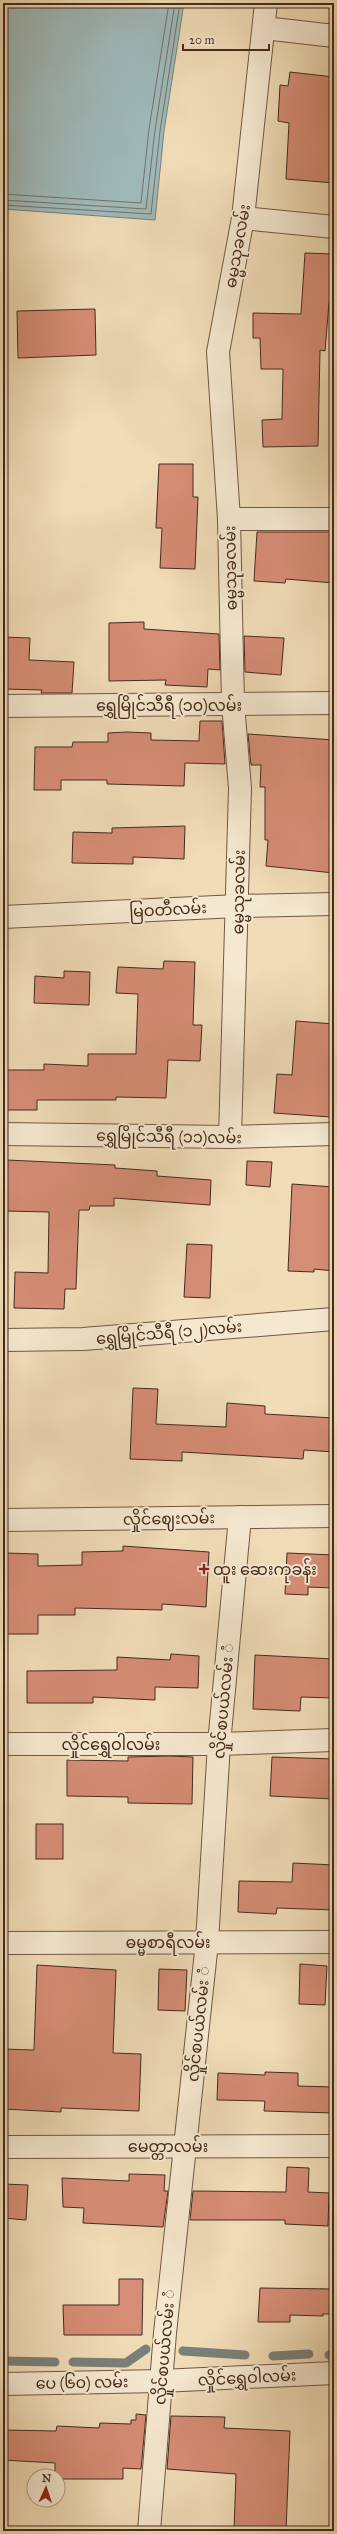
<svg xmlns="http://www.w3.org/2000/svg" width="337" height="2534" font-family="'IM FELL Great Primer','Noto Sans Myanmar',serif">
	<rect width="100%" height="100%" fill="#f0dcb7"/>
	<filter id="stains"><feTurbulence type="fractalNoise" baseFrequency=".005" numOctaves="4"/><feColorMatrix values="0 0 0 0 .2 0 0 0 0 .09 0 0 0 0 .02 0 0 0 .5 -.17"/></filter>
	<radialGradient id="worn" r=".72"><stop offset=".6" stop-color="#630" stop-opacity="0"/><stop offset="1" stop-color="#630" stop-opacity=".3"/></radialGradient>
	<!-- water -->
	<path fill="#9fb9b9" stroke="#7b807a" d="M3,3H184L164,131L155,220L3,209Z"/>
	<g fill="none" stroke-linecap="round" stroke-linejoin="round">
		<!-- shore -->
		<g stroke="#72726a" stroke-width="1">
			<path d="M3,194L141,203L149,129L169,3"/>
			<path d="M3,200L146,209L155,130L175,3"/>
			<path d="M3,205L151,214L160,131L180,3"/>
		</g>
		<!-- stream -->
		<g stroke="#7b807a" stroke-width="9">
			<path d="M183,2351L245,2355"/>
			<path d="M329,2355H334"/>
			<path d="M273,2356L309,2354"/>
			<path d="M3,2361L55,2362"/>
			<path d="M73,2362L126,2363L146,2349"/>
		</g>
	</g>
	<!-- building -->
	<g fill="#d68d76" stroke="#452b1c">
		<path d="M290,72L334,77V183L286,179L289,123L278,121L280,85L288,86Z"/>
		<path d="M305,253L334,254V303H329L325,351L320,350L318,446L263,447L262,420L282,419L283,369H261L260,338H253V313L301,314Z"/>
		<path d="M95,309L96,355L18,358L17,311Z"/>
		<path d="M159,464H193V497H198L195,569L160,568L162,528H156Z"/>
		<path d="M257,532H334V583L286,579L285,583L254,581Z"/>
		<path d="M144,622V629L219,634L220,670L208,669L207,687L165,685L166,680L109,681V623Z"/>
		<path d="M244,636L284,638L281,675L245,672Z"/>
		<path d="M3,637L30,638L29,660L74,662L72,693H41L42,690L3,689Z"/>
		<path d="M200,721H222L225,764L185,763L184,786L107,784V780H61V790H34L35,747H72L73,742H108V733L127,732L151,733V740L199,741Z"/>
		<path d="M248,734L334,740V873L266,866L268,840H265V787H260L261,765H251Z"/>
		<path d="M185,826L184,859L133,857V864L72,863L73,832L112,833V828Z"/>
		<path d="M164,961L195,962L193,1025H202L200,1061L168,1060L166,1098L116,1097V1100H37V1110H3V1070H44V1064L88,1066V1054H136L138,994L116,993L118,967L163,969Z"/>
		<path d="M64,971L90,972L89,1005L34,1003L35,976L64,978Z"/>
		<path d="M296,1021L334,1024L331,1117L274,1113L277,1074L292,1075Z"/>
		<path d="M7,1160L115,1165V1168L157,1171V1176L211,1180L210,1205L114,1198V1206H90L89,1210H79L76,1289H65L64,1309L14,1308L15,1272L48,1273L49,1212L6,1211Z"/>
		<path d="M247,1161L272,1162L270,1187L246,1185Z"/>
		<path d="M292,1184L334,1187V1271L314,1269V1272L288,1271Z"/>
		<path d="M187,1244L212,1245L210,1298L184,1297Z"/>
		<path d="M133,1388L158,1389L156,1424L226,1427L227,1403L265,1406V1414L334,1418V1452L304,1450L303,1459L182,1452V1461L130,1459Z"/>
		<path d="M123,1546L209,1552L206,1607L162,1604V1610L75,1608V1615H38V1634H6V1553L38,1554V1566L82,1565V1552L123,1551Z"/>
		<path d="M287,1553L334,1555V1588L308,1587V1595L285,1594Z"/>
		<path d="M171,1654L199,1656L198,1688L155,1687V1700L93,1697V1703H27V1671L117,1670V1657L170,1660Z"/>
		<path d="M255,1655L334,1659V1698L301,1697L300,1711L253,1709Z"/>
		<path d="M169,1756L193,1757L192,1804L128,1803V1797L67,1796V1760L128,1761V1757Z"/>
		<path d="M272,1757L334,1759V1799L270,1796Z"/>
		<rect x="36" y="1824" width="27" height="35"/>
		<path d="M293,1863L334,1865V1910L277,1908L276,1914L238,1912L239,1881L292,1882Z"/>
		<path d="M300,1964L327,1966L325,2005L299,2004Z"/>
		<path d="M37,1965L116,1970L113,2053L141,2054L139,2111L61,2108V2112L3,2109V2049L34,2050Z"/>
		<path d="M159,1969L187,1970L185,2011L158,2010Z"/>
		<path d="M265,2072L298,2073V2086L334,2087V2113L264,2111L265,2101L217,2100L218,2073L265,2075Z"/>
		<path d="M287,2167L309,2168L308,2192L329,2193L328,2226L285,2224V2220H190L193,2191L286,2192Z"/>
		<path d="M129,2174L165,2175L164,2191H168L163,2227L83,2223L84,2208L63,2207L62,2178L129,2181Z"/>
		<path d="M3,2184L28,2185L26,2220L3,2218Z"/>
		<path d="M119,2279H143L142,2335H64L63,2305H119Z"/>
		<path d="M260,2288L334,2289V2314H323V2316L290,2315V2322H258Z"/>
		<path d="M136,2414L146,2415L141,2469L123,2468V2479H58V2476H55V2463L3,2460V2430L56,2431L57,2426L99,2428L100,2423L131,2424V2420H136Z"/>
		<path d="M171,2416L225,2417L224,2428L290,2431L286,2531H234L236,2474L167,2469Z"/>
	</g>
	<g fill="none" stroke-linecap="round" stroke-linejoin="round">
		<defs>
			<g id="minor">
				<path d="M264,28L334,36"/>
				<path d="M243,218L334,227"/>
				<path d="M229,519H334"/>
				<path d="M3,706L334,703"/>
				<path d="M3,917L238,906L334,904"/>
				<path d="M3,1134L230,1137L334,1134"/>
				<path d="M230,1137L240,788L233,704L229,519L218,352L243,218L266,3"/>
				<path d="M3,1340L83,1339L334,1319"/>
				<path d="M3,1520L334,1516"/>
				<path d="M3,1744H219L334,1740"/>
				<path d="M3,1943L334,1942"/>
				<path d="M3,2147L334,2146"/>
				<path d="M3,2384L161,2381L334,2373"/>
				<path d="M149,2531L165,2333L207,1942L219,1744L240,1517"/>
			</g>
		</defs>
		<!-- minor casing -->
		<use href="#minor" stroke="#705743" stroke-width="24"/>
		<!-- minor -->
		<use href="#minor" stroke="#f5e8d0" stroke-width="22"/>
	</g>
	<!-- markers -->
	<path fill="#8f2418" stroke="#f5e8d0" stroke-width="1.5" d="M202 1563h4v4h4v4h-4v4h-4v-4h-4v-4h4z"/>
	<g text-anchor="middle" stroke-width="4" stroke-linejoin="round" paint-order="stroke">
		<!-- street labels -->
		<g font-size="16" fill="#452b1c" stroke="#f5e8d0">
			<text transform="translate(237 246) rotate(-80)" y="6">ဓမ္မသုခလမ်း</text>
			<text transform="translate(230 568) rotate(-91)" y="6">ဓမ္မသုခလမ်း</text>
			<text x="169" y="711">ရွှေမြိုင်သီရီ (၁၀)လမ်း</text>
			<text transform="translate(238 892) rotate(-89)" y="6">ဓမ္မသုခလမ်း</text>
			<text transform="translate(168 909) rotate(-3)" y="6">မြဝတီလမ်း</text>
			<text transform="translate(169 1136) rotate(1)" y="6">ရွှေမြိုင်သီရီ (၁၁)လမ်း</text>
			<text transform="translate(169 1332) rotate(-5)" y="6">ရွှေမြိုင်သီရီ (၁၂)လမ်း</text>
			<text transform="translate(169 1518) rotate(-1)" y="6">လှိုင်ဈေးလမ်း</text>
			<text transform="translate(223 1701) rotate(-85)" y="6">လှိုင်စပယ်လမ်း ံ</text>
			<text x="111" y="1750">လှိုင်ရွှေဝါလမ်း</text>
			<text x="168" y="1948">ဓမ္မစာရီလမ်း</text>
			<text transform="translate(198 2024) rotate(-84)" y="6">လှိုင်စပယ်လမ်း ံ</text>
			<text x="168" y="2152">မေတ္တာလမ်း</text>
			<text transform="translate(164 2347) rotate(-85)" y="6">လှိုင်စပယ်လမ်း ံ</text>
			<text transform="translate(247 2377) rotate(-3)" y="6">လှိုင်ရွှေဝါလမ်း</text>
			<text transform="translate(82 2382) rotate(-1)" y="6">ပေ (၆၀) လမ်း</text>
		</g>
		<!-- poi labels -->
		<g font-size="16" fill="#452b1c" stroke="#f5e8d0" text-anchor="start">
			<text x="213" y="1575">ထူး ဆေးကုခန်း</text>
		</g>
	</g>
	<!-- margin -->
	<rect width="337" height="2534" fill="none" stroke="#f0dcb7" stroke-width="16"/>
	<rect x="4" y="4" width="329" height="2526" fill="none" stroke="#452b1c" stroke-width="2"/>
	<rect x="8" y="8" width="321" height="2518" fill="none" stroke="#452b1c"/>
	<!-- north arrow -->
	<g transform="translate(46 2488) rotate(3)"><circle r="19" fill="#f5e8d0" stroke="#af9c88"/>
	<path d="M0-3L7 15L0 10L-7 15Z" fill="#8f2418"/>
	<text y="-6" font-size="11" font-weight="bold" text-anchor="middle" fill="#452b1c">N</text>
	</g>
	<!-- scale -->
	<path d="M183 44v6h86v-6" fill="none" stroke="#452b1c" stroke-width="2"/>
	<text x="189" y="44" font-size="12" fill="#452b1c" stroke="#f5e8d0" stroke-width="3" paint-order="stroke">20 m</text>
	<rect width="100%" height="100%" filter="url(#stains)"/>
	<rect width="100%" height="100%" fill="url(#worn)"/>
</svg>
